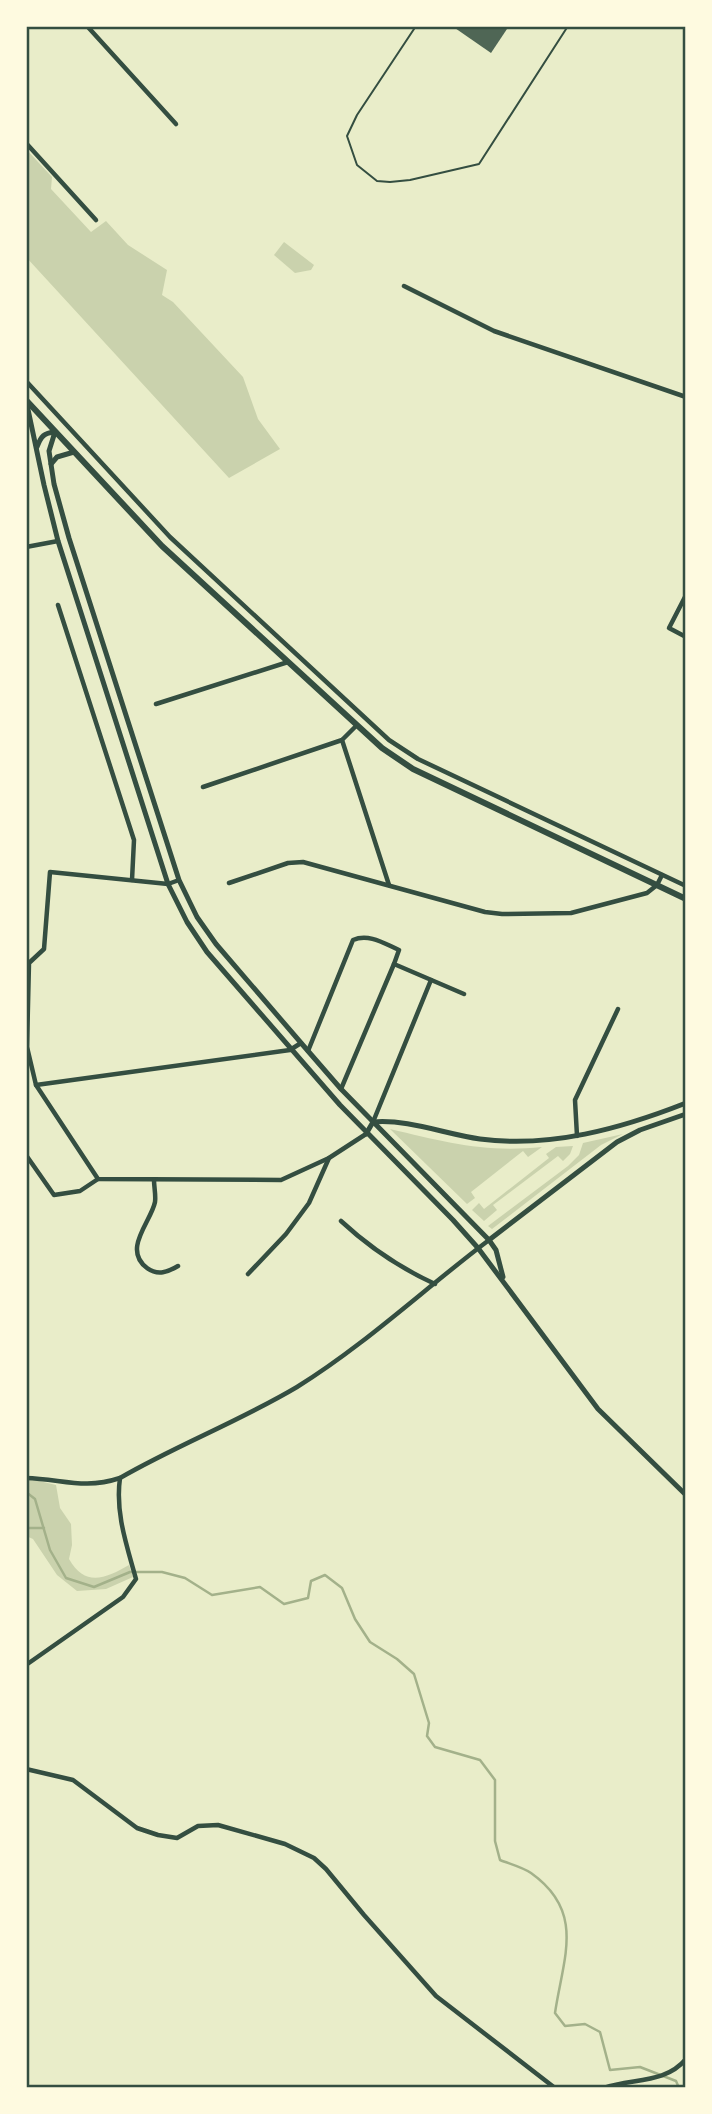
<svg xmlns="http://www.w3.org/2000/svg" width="712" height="2114" font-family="Bitter,serif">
	<rect width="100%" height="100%" fill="#e9edc9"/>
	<!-- green -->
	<g fill="#cad2ad">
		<path d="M26,149L52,177L51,189L91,232L106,221L128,245L167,270L162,295L173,302L243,377L258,419L280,449L229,478L26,257Z"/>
		<path d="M284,242L314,265L311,270L295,273L274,255Z"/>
		<path d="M390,1129C445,1142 485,1153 542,1147L528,1157L523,1151L471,1192L475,1198L467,1204Z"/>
		<path d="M623,1134L601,1145L492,1229L488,1226L568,1166L579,1155L583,1143Z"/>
		<path d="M573,1146L570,1154L563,1161L558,1156L493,1205L497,1210L484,1221L472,1210L479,1203L484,1209L549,1158L546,1154L556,1147Z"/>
		<path d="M26,1480H35L56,1485L60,1508L71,1524L72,1545L69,1559C85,1587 105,1579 129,1565L133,1577L106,1589L77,1591L57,1575L33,1539L26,1536Z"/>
	</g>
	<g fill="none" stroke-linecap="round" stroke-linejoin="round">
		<!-- stream -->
		<g stroke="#a3b18a" stroke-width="2.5">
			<path d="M26,1492L35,1499L50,1550L66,1578L94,1587L130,1572H162L185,1578L212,1595L260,1587L284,1604L308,1598L311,1581L325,1575L342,1588L355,1619L370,1642L397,1659L414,1674L429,1723L427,1736L435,1747L480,1760L495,1780V1841L500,1860C510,1864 522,1867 531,1873C586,1912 563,1958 555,2013L565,2026L585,2024L600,2032L610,2070L640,2067L676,2081L679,2088"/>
			<path d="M26,1528H44"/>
		</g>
	</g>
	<!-- building -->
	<path fill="#4f6655" d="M452,26H509L491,53Z"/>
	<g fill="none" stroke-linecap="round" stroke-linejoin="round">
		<!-- service -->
		<path stroke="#344e41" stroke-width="2" d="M416,26L357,115L347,136L357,165L377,181L390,182L410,180L479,164L568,26"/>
		<!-- minor -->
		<g stroke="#344e41" stroke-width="4.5">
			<path d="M87,26L176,124"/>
			<path d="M26,143L96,220"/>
			<path d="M404,286L494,331L686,397"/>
			<path d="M26,381L170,537L389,740L418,759L686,886"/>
			<path d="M26,547L58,541"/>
			<path d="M686,595L669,628L686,637"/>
			<path d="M58,605L134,840L132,880"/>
			<path d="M156,704L288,662"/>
			<path d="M356,726L342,740L389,885"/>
			<path d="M203,787L342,740"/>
			<path d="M179,880L168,884L50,872L44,949L29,963L27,1047L36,1085L98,1179L281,1180L329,1158"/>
			<path d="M229,883L288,863L303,862L485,912L502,914L571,913L647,893L657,885L662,875"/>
			<path d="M308,1051L353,940C369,933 385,944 399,950L394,964L464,994"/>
			<path d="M36,1085L290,1050L301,1043"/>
			<path d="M341,1089L394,964"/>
			<path d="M373,1122L431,980"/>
			<path d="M577,1136L575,1100L618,1009"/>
			<path d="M26,1155L54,1195L80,1191L98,1179"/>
			<path d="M154,1180C154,1187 156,1195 155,1202C151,1222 122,1249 147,1268C158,1276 168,1272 178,1266"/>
			<path d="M341,1221C369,1247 400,1268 435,1284"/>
			<path d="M248,1274L286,1234L309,1203L329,1158L366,1134"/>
			<path d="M26,1478C62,1479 84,1490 120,1478C177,1445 240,1421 297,1387C366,1344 424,1289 489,1240"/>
			<path d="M26,1665L123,1597L136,1579C127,1546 115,1513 120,1478"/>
			<path d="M26,1769L73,1780L137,1828L158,1835L177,1838L198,1826L218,1825L285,1844L314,1858L326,1869L364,1915L436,1996L555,2088"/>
			<path d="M604,2088C633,2078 665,2084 686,2059"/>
		</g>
		<!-- tertiary -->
		<g stroke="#344e41" stroke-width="5">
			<path d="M26,400L44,485L58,541L168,884L187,922L207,952L340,1105L453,1220L478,1248L598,1409L686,1495"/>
			<path d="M37,447C41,436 44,433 55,432L49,451L54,484L69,538L179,880L197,917L216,944L308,1051L341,1089L489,1240L496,1250L503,1277"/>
			<path d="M51,464L57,457L74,452"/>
			<path d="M366,1134L373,1122C408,1119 445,1134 480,1139C551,1148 620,1129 686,1103"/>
			<path d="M489,1240L617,1142L640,1130L686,1114"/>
		</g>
		<!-- secondary -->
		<path stroke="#344e41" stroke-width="6" d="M26,400L162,546L382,748L413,769L686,899"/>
	</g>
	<!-- border -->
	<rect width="712" height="2114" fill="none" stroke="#fefae0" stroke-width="56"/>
	<rect x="28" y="28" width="656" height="2058" fill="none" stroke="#344e41" stroke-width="2.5"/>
</svg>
